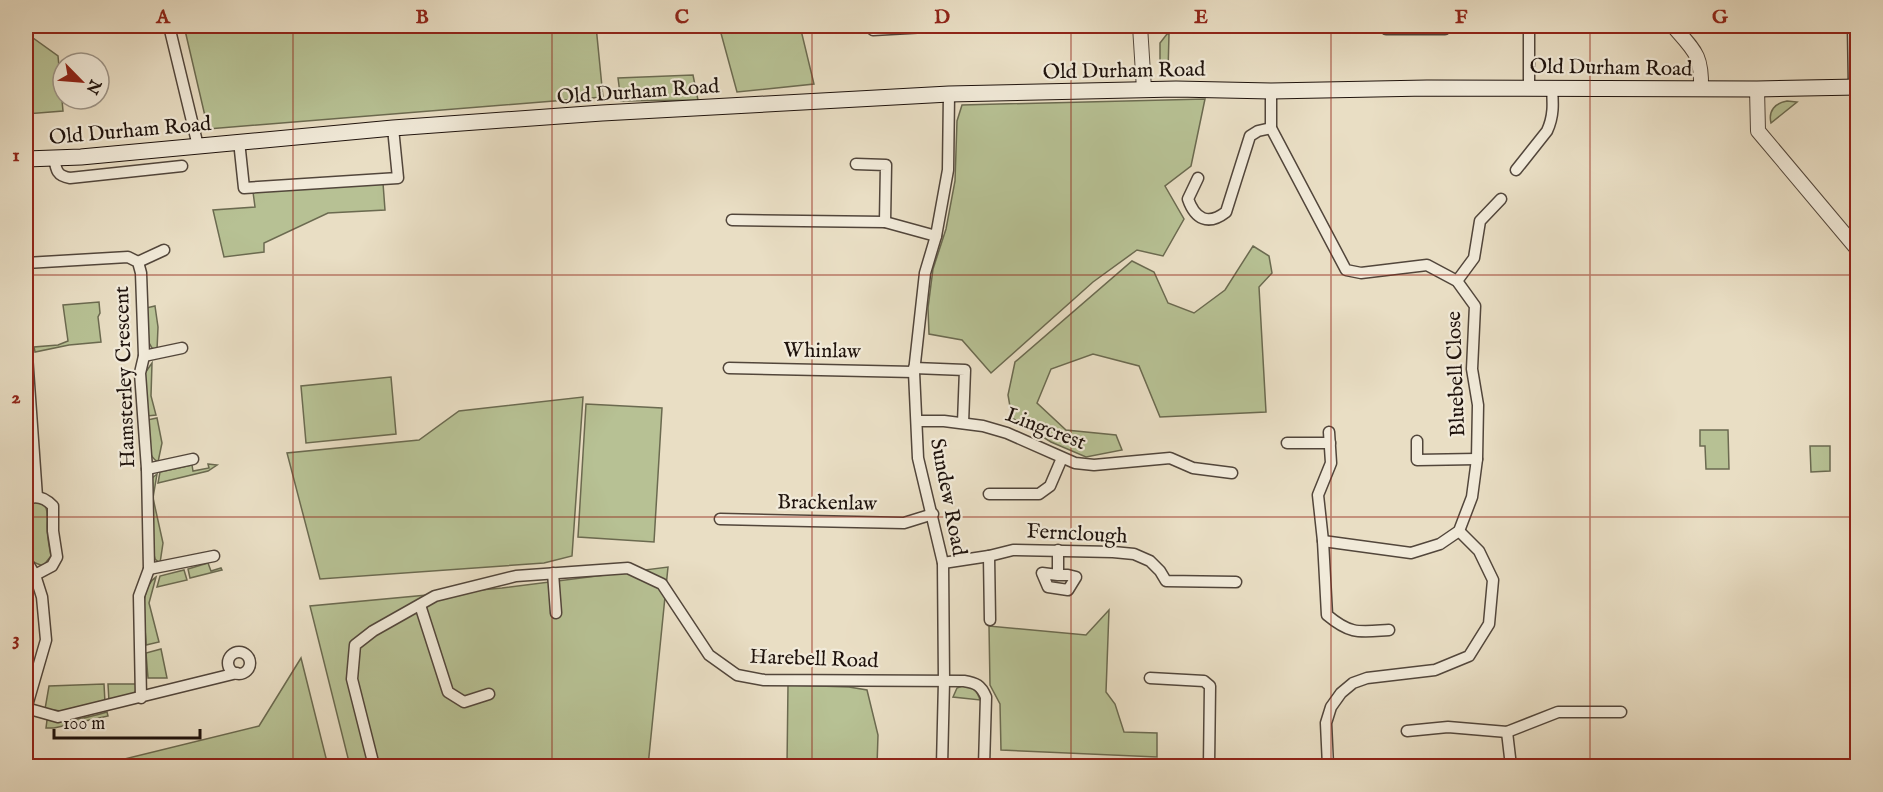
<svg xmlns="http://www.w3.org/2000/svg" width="1883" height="792" font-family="'IM FELL English',serif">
	<rect width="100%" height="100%" fill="#e9dec4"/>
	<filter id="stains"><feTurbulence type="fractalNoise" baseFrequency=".00333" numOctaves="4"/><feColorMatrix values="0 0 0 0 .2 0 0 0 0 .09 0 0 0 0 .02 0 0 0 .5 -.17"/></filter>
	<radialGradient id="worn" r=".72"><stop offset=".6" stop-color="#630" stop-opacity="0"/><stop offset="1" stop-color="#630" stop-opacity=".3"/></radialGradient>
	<!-- green -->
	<g fill="#b7c194" stroke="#6b6a50" stroke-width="1.5">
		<path d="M184,26H596L603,97L208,129Z"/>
		<path d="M719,26H800L814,84L737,92Z"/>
		<path d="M1167,34H1169L1168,72L1160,67V43Z"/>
		<path d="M26,38H33L58,56L63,111L26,114Z"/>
		<path d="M693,75L698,100L621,101L618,78Z"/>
		<path d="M1205,99L1191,166L1165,186L1184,219L1163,256L1137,250L1093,282L991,373L962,340L929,334L928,308L933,269L946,229L955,181L957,121L962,105Z"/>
		<path d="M1787,101L1797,102L1771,123C1768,111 1775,103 1787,101Z"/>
		<path d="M383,183L385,210L328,213L264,243V252L224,257L213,210L255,207L253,192Z"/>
		<path d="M1253,246L1269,256L1272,273L1259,287L1266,412L1160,417L1139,366L1093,354L1051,369L1037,403L1066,430L1116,435L1122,450L1086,457L1051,442L1012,418L1008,395L1015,362L1132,261L1154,272L1168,303L1194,313L1225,290Z"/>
		<path d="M99,302L100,313L98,317L101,342L69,345L35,352L34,347L58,345L68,341L63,305Z"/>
		<path d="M155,306L158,327L157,350L152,348L149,343L146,308Z"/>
		<path d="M152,363L151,396L156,415L147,416L145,373Z"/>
		<path d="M391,377L396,434L306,443L301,386Z"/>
		<path d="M583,397L572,556L544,563L320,579L287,453L419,440L459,411Z"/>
		<path d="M586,404L662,408L654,542L578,537Z"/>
		<path d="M157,418L162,443L158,462C144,454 148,434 147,420Z"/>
		<path d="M1700,430H1728L1729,469H1706L1705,446H1700Z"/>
		<path d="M1830,446V471L1811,472L1810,446Z"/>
		<path d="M208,464L217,465L208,471L158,483L160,472L192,465L193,471L209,468Z"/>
		<path d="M157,474L153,498L163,543L160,563L155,559L153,551L151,479Z"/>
		<path d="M34,502C50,502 47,514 47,527C47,536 49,546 51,556L43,566L33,562L26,547V508Z"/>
		<path d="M208,563L211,571L221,568L222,570L190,578L188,569Z"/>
		<path d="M668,567L648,766H350L310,606L502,588Z"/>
		<path d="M184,570L187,580L157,587L160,576Z"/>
		<path d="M156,577L149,603L159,642L146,645C146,626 137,589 156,577Z"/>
		<path d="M1109,610L1106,692L1115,704L1124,732L1157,733V757L1001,750L1000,704L990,685L989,626L1086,635Z"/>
		<path d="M161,649L167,678H148L146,653Z"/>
		<path d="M301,658L328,766H96L259,726Z"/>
		<path d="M104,684L105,703L61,711L45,709L49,686Z"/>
		<path d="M108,684H138L134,695L109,702Z"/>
		<path d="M788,685L849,687L867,690L878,735L877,766H787Z"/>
		<path d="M962,686C973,687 977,690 980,700L953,697L957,688Z"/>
		<path d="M107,712L108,716L54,728H46L47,720C69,722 87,718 107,712Z"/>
	</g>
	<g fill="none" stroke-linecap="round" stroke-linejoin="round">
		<defs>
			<g id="minor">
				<path d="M169,26L198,146"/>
				<path d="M944,26L952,27L1189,26"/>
				<path d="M1529,26V87"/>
				<path d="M1853,26L1854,87"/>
				<path d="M1386,29H1445"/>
				<path d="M873,30L944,26"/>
				<path d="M1271,91V128L1346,270L1361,273L1427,265L1457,281L1475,306L1472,369L1478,405L1477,459L1472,497L1459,531L1440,544L1411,553L1323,541"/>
				<path d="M239,141L244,188L398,178L393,128"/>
				<path d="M54,158C56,170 57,176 70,178L182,166"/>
				<path d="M856,164L886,165L885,222"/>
				<path d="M1516,170L1547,131C1554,116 1553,103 1552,88"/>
				<path d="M1198,178L1188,199C1195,219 1208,226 1226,212L1250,136L1258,131L1271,128"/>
				<path d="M732,220L885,222L936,236"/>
				<path d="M138,262L164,250"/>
				<path d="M26,263L128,257L138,262L141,273L144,356L140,373L147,469L149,569L139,596L141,698"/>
				<path d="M1457,281L1474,258L1480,221L1501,199"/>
				<path d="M26,341L37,497"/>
				<path d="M144,356L182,348"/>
				<path d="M729,368L914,372"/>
				<path d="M914,368L965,370L963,423"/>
				<path d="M917,421H944L983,426L1007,433L1075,463L1094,465L1170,458L1193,468L1232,473"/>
				<path d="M1329,432L1331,463L1318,495L1323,541L1327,615C1351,635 1359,632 1389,630"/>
				<path d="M1417,441V460L1477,459"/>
				<path d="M1287,443H1330"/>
				<path d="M147,469L193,459"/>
				<path d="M989,494H1039L1050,486L1062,458"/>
				<path d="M26,500C36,494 45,498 53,506V531L57,557L52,566L35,575"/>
				<path d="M720,519L904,523L933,514"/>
				<path d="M989,556L990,620"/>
				<path d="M26,560L35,575L42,597L46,640L26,709"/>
				<path d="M943,563L989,556L1013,550L1113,552L1134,554L1150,561L1160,571L1166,581L1236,582"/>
				<path d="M149,569L214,556"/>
				<path d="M553,573L556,613"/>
				<path d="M1058,575H1068L1076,577L1068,590L1048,587L1042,573L1058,575V550"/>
				<path d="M420,605L448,692L464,702L489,694"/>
				<circle cx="239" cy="663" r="11"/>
				<path d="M1150,678L1204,681L1210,686L1209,766"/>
				<path d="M26,708L58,717L237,673"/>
				<path d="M1407,731L1448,727L1507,732L1558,712H1621"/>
				<path d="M1507,732L1511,766"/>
				<path d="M374,766L352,679L355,645L373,631L435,596L516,576L628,568L662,584L709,655L737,675L764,680L964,681C976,683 981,685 986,697L984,766"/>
				<path d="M942,766L944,681L943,563L918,458L914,372L925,273L936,236L948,170L949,94"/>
				<path d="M1328,766L1326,723L1331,707L1341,693L1353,683L1367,678L1435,670L1469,656L1489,624L1493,580L1479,551L1459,531"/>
			</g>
			<g id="tertiary">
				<path d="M1140,26L1144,89"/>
				<path d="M1673,26C1695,51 1702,55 1701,89"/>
				<path d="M1757,89L1758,131L1858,250"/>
			</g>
			<path id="secondary" d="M26,159L81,157L393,128L602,113L949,94L1176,89L1271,91L1427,88L1757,89L1858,87"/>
		</defs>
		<!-- minor casing -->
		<use href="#minor" stroke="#52463b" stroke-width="13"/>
		<!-- tertiary casing -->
		<use href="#tertiary" stroke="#52463b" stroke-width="16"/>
		<!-- secondary casing -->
		<use href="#secondary" stroke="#1f130d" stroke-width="17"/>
		<!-- minor -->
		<use href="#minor" stroke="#f1ead9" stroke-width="10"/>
		<!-- tertiary -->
		<use href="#tertiary" stroke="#f1ead9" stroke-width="14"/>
		<!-- secondary -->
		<use href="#secondary" stroke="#f1ead9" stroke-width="15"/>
	</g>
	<!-- grid -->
	<path fill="none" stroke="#8f2418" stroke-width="1.5" stroke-opacity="0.55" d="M293,26V766M552,26V766M812,26V766M1071,26V766M1331,26V766M1590,26V766M26,275H1858M26,517H1858"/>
	<g text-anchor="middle" stroke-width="4.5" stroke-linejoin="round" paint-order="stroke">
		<!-- street labels -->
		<g font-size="21" fill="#1f130d" stroke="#f1ead9">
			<text transform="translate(1611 67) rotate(1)" y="7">Old Durham Road</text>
			<text transform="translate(1124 70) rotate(-1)" y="7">Old Durham Road</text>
			<text transform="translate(638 91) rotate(-4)" y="7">Old Durham Road</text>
			<text transform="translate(130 130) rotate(-5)" y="7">Old Durham Road</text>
			<text transform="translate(822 350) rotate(1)" y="7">Whinlaw</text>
			<text transform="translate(1455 374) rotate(-92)" y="7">Bluebell Close</text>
			<text transform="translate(124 377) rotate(-92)" y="7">Hamsterley Crescent</text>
			<text transform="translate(1046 428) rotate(21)" y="7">Lingcrest</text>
			<text transform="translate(949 497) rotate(79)" y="7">Sundew Road</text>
			<text transform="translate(827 502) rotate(1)" y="7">Brackenlaw</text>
			<text transform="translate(1077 533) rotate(3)" y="7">Fernclough</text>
			<text transform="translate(814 658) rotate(2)" y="7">Harebell Road</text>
		</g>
	</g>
	<!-- margin -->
	<rect width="1883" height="792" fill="none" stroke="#e9dec4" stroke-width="66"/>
	<!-- north arrow -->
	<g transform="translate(81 81) rotate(115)"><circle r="28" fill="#f1ead9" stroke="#9d9487" stroke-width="1.5"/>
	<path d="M0-4.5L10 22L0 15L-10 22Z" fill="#8f2418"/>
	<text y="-9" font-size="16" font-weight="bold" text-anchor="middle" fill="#1f130d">N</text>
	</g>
	<!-- scale -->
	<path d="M54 729v9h146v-9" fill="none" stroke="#1f130d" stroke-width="3"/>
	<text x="63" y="729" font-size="18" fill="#1f130d" stroke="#f1ead9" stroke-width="4.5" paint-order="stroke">100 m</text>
	<rect x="33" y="33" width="1817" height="726" fill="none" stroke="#8f2418" stroke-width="2"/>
	<g font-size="20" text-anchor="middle" font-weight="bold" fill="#8f2418">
		<text x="163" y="23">A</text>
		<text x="422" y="23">B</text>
		<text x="682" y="23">C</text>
		<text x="942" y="23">D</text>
		<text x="1201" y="23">E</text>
		<text x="1461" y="23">F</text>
		<text x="1720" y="23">G</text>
		<text x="16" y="161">1</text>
		<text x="16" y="403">2</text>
		<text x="16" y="645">3</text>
	</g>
	<rect width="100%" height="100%" filter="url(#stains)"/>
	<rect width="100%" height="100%" fill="url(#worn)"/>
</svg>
